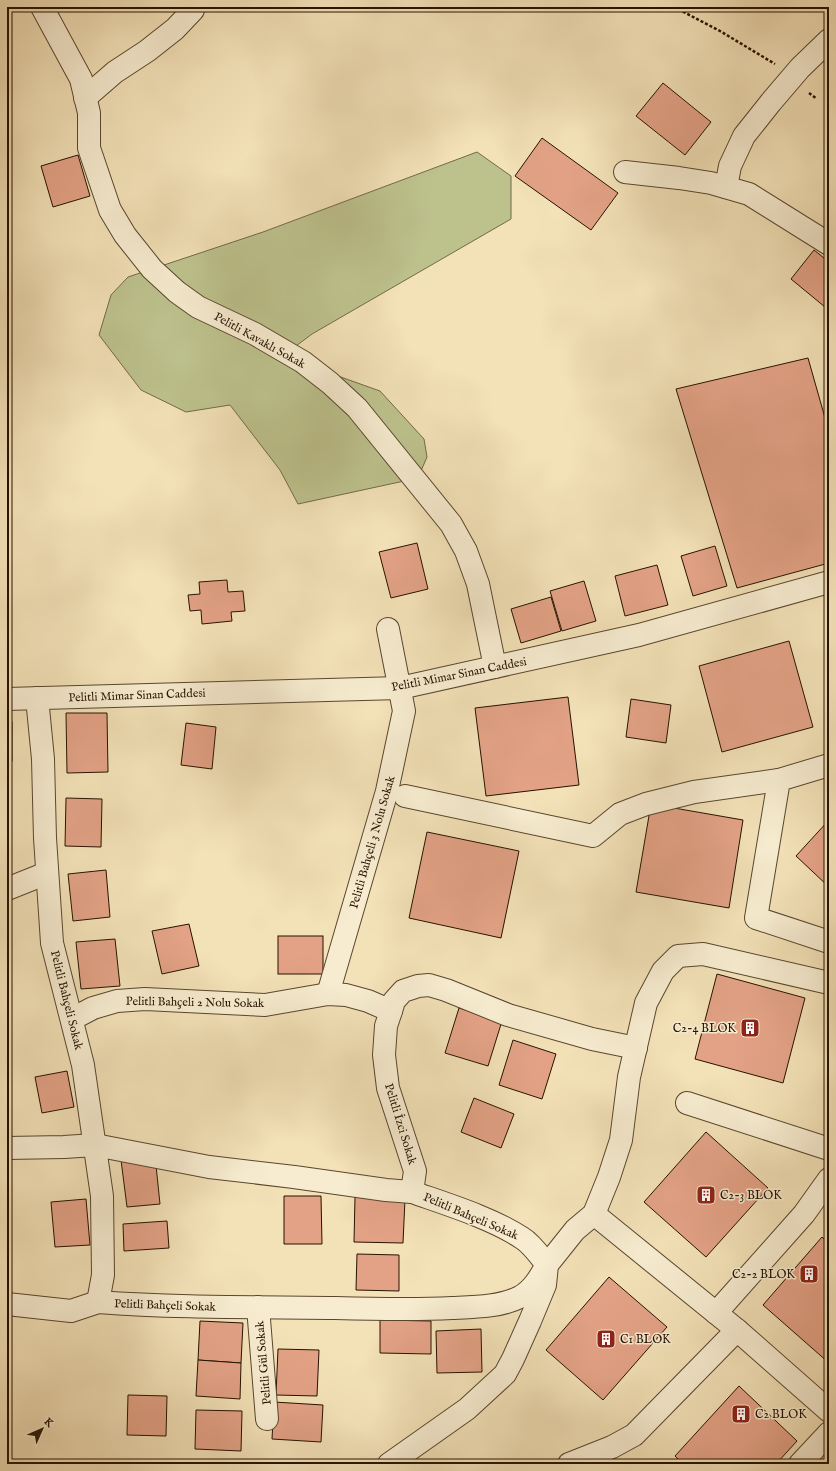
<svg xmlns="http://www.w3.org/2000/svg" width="836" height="1471" font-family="'IM FELL English',serif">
	<rect width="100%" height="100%" fill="#f3e1b7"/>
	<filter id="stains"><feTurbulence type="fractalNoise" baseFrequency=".005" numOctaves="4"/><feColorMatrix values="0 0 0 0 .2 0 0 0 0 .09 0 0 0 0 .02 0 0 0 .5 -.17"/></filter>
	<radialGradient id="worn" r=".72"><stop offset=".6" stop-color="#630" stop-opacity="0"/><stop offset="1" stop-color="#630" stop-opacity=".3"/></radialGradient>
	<!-- green -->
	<path fill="#bdc28d" stroke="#726a46" d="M477,152L511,176V219L312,334L288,352L321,370L380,391L424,439L427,457L418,478L298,504L280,470L230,405L186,412L141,390L99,335L111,295L128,277L263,232Z"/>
	<!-- building -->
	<g fill="#e3a286" stroke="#261200">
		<path d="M663,83L711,122L685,155L636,116Z"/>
		<path d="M542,138L618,193L591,230L515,176Z"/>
		<path d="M78,155L90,196L53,207L41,166Z"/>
		<path d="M814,250L829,262V302L825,307L791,279Z"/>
		<path d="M808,358L829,432V563L737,588L676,389Z"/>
		<path d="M417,543L428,589L391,598L379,552Z"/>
		<path d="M715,546L727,586L693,596L681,556Z"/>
		<path d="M657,565L668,605L625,616L615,576Z"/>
		<path d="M227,580L228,592L243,591L245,611L231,612L232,621L202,624L201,610L190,611L188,595L200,594L199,582Z"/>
		<path d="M584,581L596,621L562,631L550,591Z"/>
		<path d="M551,597L561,631L521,643L511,609Z"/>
		<path d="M789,641L813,727L722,752L699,666Z"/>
		<path d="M568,697L579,785L486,796L475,708Z"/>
		<path d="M631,699L671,705L666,743L626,737Z"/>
		<path d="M66,713H107L108,772L67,773Z"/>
		<rect x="7" y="722" width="5" height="39"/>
		<path d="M186,723L216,727L212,769L181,765Z"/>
		<path d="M66,798L102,799L101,847L65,846Z"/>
		<path d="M651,804L743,820L729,908L636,892Z"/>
		<path d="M829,820V887L796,856Z"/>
		<path d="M427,832L519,851L501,938L409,918Z"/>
		<path d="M106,870L110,917L73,921L68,874Z"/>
		<path d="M189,924L199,966L162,974L152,931Z"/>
		<rect x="278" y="936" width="45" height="38"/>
		<path d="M115,939L120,986L81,989L76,942Z"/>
		<path d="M717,974L805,998L783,1083L695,1059Z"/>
		<path d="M459,1008L502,1021L488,1066L445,1053Z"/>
		<path d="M513,1040L556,1054L542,1099L499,1085Z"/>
		<path d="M67,1071L74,1107L42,1113L35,1077Z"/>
		<path d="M474,1098L514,1114L501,1148L461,1132Z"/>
		<path d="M706,1132L768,1188L706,1257L644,1202Z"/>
		<path d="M155,1156L160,1204L127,1207L121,1160Z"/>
		<path d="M284,1196H321L322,1244H284Z"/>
		<path d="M355,1197L405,1199L403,1243L354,1242Z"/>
		<path d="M86,1199L90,1245L55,1247L51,1202Z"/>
		<path d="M167,1221L169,1248L124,1251L123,1224Z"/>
		<path d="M822,1237L829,1244V1363L763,1305Z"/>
		<path d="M357,1254L399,1255V1291L356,1290Z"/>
		<path d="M609,1277L667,1327L603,1400L546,1350Z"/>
		<path d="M380,1320L431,1321V1354L380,1353Z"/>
		<path d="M200,1321L243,1323L241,1363L198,1360Z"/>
		<path d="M481,1329L482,1372L437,1373L436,1331Z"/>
		<path d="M278,1349L319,1350L317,1396L276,1395Z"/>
		<path d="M198,1360L241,1363L240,1399L196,1396Z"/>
		<path d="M739,1386L797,1441L776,1464H683L675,1456Z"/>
		<path d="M128,1395L167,1396L166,1436L127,1435Z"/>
		<path d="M274,1402L323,1405L321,1442L272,1439Z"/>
		<path d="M196,1410L242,1411L241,1451L195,1449Z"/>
	</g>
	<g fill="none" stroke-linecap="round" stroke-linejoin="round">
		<defs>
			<g id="minor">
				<path d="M42,7L81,79L89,113V148L110,210L125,235L152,269L177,292L198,307L255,334L303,362L330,383L357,408L451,524L466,551L478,584L495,667"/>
				<path d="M85,98L115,72L147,51L175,29L193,10"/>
				<path d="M625,172L679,178L711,183L749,194L829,244"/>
				<path d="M726,187L730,166L744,136L771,102L800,68L829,40"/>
				<path d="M37,698L43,759L45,838L52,943L83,1065L102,1196L103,1275L98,1302C177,1308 256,1307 334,1308C374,1309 413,1310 452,1308C475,1307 500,1307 520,1297C533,1290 540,1277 547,1265C540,1256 532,1244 522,1238C492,1218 446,1204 412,1192"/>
				<path d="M7,699L400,688L639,635L829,582"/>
				<path d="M829,765L779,780L756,918L829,942"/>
				<path d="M405,796L593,836L620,814L646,804L694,792L779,780"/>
				<path d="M7,889L47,873"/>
				<path d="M328,994L387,791L404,711L388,629"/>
				<path d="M72,1019L93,1008L117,1001L145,999L265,1005L328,994L346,995L368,1001L391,1011"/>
				<path d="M687,1103L829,1149"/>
				<path d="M7,1148L64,1147L95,1145L209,1167L294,1177L386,1190L412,1192L415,1171L388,1088L384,1055L386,1026L391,1011L394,1001L403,991L418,986L429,985L446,990L508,1015L592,1039L636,1048"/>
				<path d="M594,1214L737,1330L829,1411"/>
				<path d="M7,1304L71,1311L98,1302"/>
				<path d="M258,1307L267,1419"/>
				<path d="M716,1313L804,1214L829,1179"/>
				<path d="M389,1464L467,1409L505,1374L513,1359L530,1321L545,1285L547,1265L575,1230L594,1214L609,1177L621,1140L629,1077L646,1003L663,971L678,956L703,954L829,983"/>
				<path d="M569,1464L612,1447L634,1435L737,1330"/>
				<path d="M800,1464L829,1433"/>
			</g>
		</defs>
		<!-- minor casing -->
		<use href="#minor" stroke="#59462e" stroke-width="24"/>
		<!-- path -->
		<g stroke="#261200" stroke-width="2.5" stroke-dasharray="3 2" stroke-linecap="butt">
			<path d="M674,7L720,31L775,64"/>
			<path d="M809,93L817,99"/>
		</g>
		<!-- minor -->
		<use href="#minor" stroke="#f7ecd0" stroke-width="22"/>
	</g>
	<!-- icons -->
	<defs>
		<symbol id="building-square" viewBox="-11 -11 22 22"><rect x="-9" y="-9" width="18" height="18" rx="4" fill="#8f2418" stroke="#f7ecd0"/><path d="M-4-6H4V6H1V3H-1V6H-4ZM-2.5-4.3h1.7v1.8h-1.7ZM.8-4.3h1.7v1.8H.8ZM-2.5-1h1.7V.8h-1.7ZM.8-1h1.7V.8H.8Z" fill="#fff"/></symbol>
	</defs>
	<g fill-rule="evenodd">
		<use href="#building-square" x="739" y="1017" width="22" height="22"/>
		<use href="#building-square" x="695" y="1184" width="22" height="22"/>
		<use href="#building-square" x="798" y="1263" width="22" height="22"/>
		<use href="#building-square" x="595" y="1328" width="22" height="22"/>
		<use href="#building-square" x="730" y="1403" width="22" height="22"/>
	</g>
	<g text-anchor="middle" stroke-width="3" stroke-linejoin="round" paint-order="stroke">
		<!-- street labels -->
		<g font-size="12" fill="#261200" stroke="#f7ecd0">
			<text transform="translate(260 340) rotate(29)" y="4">Pelitli Kavaklı Sokak</text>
			<text transform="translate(459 674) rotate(-11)" y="4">Pelitli Mimar Sinan Caddesi</text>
			<text transform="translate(137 695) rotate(-2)" y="4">Pelitli Mimar Sinan Caddesi</text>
			<text transform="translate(372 842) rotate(-74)" y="4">Pelitli Bahçeli 3 Nolu Sokak</text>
			<text transform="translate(67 1000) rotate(76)" y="4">Pelitli Bahçeli Sokak</text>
			<text transform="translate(195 1002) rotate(1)" y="4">Pelitli Bahçeli 2 Nolu Sokak</text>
			<text transform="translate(401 1124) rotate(73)" y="4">Pelitli İzci Sokak</text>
			<text transform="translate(471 1216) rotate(23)" y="4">Pelitli Bahçeli Sokak</text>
			<text transform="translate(165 1305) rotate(2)" y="4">Pelitli Bahçeli Sokak</text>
			<text transform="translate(263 1363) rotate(-95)" y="4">Pelitli Gül Sokak</text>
		</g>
		<!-- poi labels -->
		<g font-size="12" fill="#261200" stroke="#f7ecd0" text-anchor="start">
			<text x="736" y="1032" text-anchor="end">C2-4 BLOK</text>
			<text x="720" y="1199">C2-3 BLOK</text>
			<text x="795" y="1278" text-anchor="end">C2-2 BLOK</text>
			<text x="620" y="1343">C1 BLOK</text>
			<text x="755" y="1418">C2 BLOK</text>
		</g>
	</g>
	<!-- margin -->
	<rect width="836" height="1471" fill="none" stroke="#f3e1b7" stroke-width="24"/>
	<rect x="8" y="8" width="820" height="1455" fill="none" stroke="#261200" stroke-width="2"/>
	<rect x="12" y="12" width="812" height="1447" fill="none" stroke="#261200"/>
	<!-- north arrow -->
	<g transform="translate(42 1429) rotate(45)" stroke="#f7ecd0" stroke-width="3" paint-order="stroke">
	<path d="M0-3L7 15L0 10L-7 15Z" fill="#261200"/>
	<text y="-6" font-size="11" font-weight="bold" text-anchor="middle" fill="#261200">K</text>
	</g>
	<rect width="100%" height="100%" filter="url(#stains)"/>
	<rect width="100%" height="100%" fill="url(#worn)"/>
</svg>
